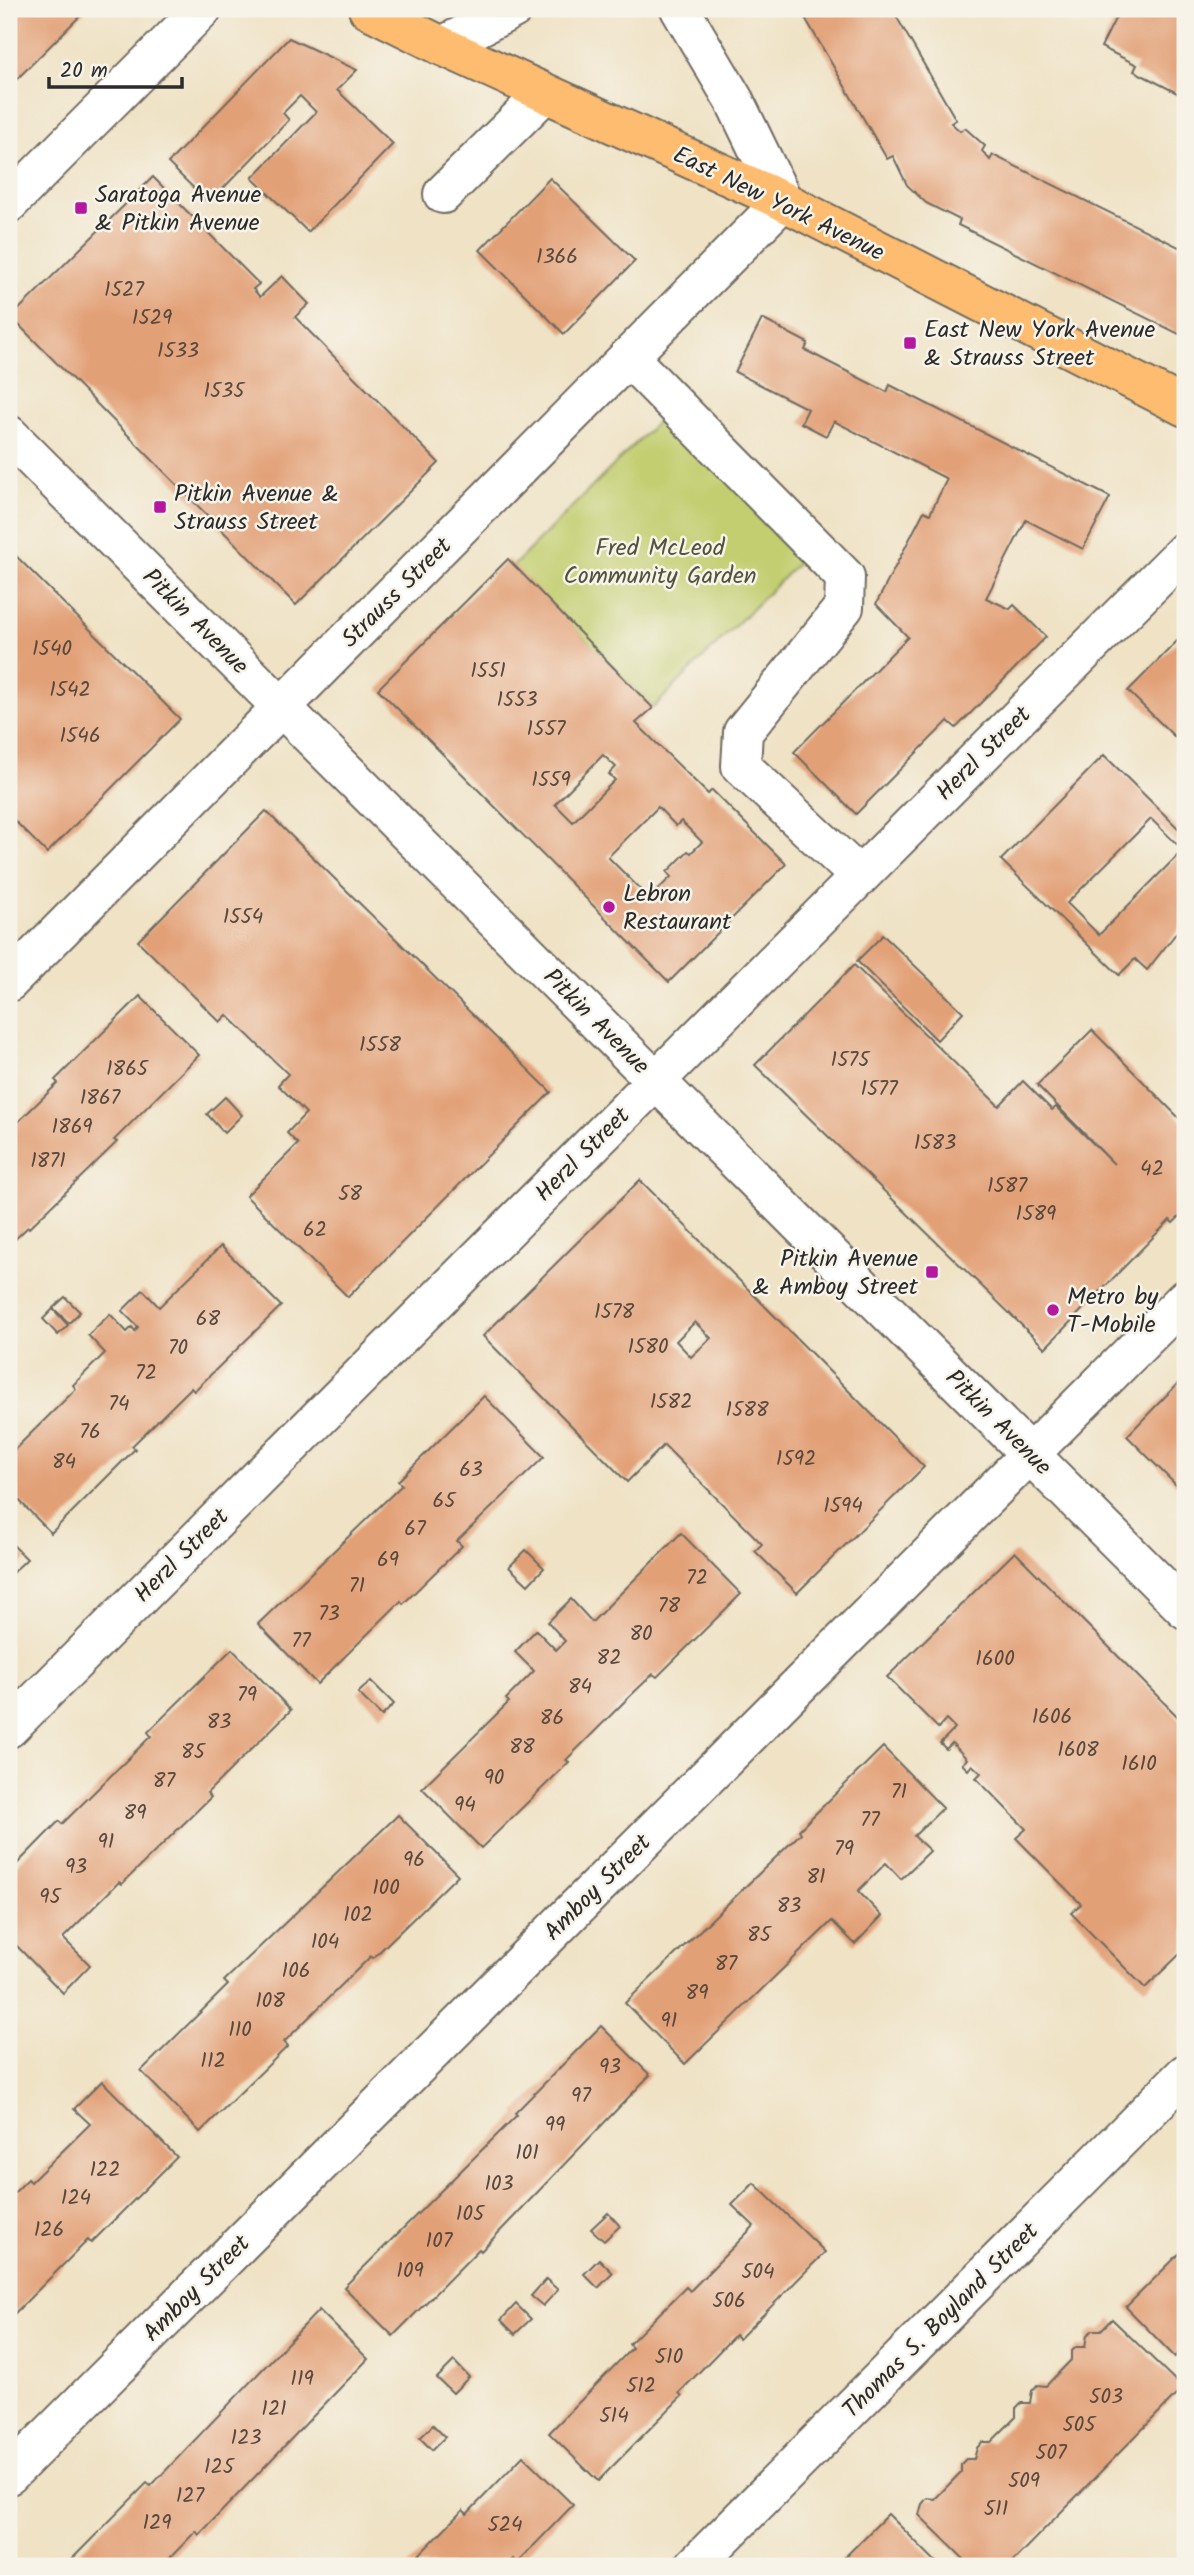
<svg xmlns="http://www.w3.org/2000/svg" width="1194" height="2575" font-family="Kalam,sans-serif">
	<rect width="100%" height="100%" fill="#f7f3e8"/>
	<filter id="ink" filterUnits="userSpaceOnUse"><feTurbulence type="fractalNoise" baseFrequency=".0143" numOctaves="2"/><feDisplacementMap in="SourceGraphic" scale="14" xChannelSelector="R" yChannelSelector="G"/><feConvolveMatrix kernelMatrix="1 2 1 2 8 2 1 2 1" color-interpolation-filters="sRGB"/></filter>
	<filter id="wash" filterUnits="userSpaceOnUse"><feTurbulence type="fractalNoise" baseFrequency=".00686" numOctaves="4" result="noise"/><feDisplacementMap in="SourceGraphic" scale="28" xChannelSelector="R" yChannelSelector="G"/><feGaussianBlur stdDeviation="1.57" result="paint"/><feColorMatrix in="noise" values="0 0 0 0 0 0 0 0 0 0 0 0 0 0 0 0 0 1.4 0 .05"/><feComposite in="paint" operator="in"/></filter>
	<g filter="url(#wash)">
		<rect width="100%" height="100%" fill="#efe2c5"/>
		<!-- green -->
		<path fill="#c2ce6f" stroke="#767c4d" stroke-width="2" d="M665,414L806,555L653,708L513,566Z"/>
		<g id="blocks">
			<!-- building -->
			<g fill="#e2a077" fill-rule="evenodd">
				<path d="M9,9H87L9,87Z"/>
				<path d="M800,9H892L956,120L951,123L960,131L965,128L985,146L982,151L990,160L993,155L1185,250V337L958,225L960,220L926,203L907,185L893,156L887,159Z"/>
				<path d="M1120,9H1185V97L1134,71L1137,65L1101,47Z"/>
				<path d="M289,38L357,70L337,90L393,144L308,232L252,178L316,112L300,96L283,113L289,120L209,203L168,163Z"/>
				<path d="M153,177L259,284L253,289L260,297L282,276L309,304L295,317L439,463L296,605L11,317Z"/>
				<path d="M550,178L635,261L564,334L480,250Z"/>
				<path d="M762,319L808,343L805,350L887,392L890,385L1110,497L1083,549L1026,520L986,598L1010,609L1014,605L1046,637L956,728L948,721L856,814L794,752L908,637L876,604L924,511L930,514L947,479L834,421L826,436L801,423L808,409L735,372Z"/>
				<path d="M9,549L180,719L47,853L9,815V721L16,714L9,707Z"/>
				<path d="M508,559L653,708L636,723L708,794L712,790L786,864L669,982L378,689ZM603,755L616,767L609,774L615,780L573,822L555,804ZM658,807L676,826L681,821L702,842L691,853L688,851L667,872L671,877L649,898L608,857Z"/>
				<path d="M1185,633V747L1128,691Z"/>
				<path d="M1104,755L1185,835V922L1147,970L1135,959L1119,975L1001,860ZM1151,819L1183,850L1099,935L1067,903Z"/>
				<path d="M266,811L551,1092L348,1297L246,1196L298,1144L287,1133L306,1113L278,1085L288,1074L227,1015L220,1022L138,941Z"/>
				<path d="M883,935L963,1012L937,1040L857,961Z"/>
				<path d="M854,965L999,1106L1023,1081L1052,1110L1056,1107L1114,1164L1037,1085L1092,1030L1185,1124V1211L1173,1223L1170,1220L1045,1348L755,1065Z"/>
				<path d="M140,996L199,1055L114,1140L117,1142L29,1228L28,1227L9,1245V1131L58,1083L55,1080Z"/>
				<path d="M225,1097L242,1115L224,1133L207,1114Z"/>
				<path d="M640,1180L924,1467L797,1593L755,1551L762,1544L664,1445L627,1482L483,1336ZM695,1322L711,1338L691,1357L676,1341Z"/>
				<path d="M221,1246L281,1306L194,1391L191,1388L132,1446L135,1449L51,1533L9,1490V1455L76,1389L73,1385L105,1353L88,1335L110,1314L127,1332L132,1327L135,1331L138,1327L122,1311L143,1290L159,1307Z"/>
				<path d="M65,1297L80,1312L69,1323L53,1308Z"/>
				<path d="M53,1309L68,1325L58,1335L43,1319Z"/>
				<path d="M1185,1376V1494L1127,1436Z"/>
				<path d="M484,1396L544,1457L457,1541L462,1546L403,1604L401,1601L317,1684L258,1624L402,1485L398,1481Z"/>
				<path d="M681,1533L741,1594L657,1677L653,1674L625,1701L566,1760L569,1762L481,1848L422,1788L509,1702L506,1699L534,1671L515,1652L536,1630L556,1650L565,1641L548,1622L571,1599L592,1622Z"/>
				<path d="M9,1541L27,1559L9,1576Z"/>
				<path d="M526,1550L544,1568L528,1585L509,1567Z"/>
				<path d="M1015,1552L1185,1724V1949L1145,1988L1071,1913L1081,1904L1016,1838L1026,1829L976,1778L981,1773L972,1765L968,1770L962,1764L967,1759L952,1743L946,1749L940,1743L955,1728L946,1719L938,1728L887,1677Z"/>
				<path d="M232,1649L291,1710L207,1793L211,1797L122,1884L119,1882L63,1938L90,1965L63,1993L9,1938V1872L59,1821L62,1824L151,1736L148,1732Z"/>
				<path d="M371,1681L394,1704L382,1716L358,1693Z"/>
				<path d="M883,1747L943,1808L914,1836L930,1851L901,1879L886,1863L858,1891L882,1916L855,1944L832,1921L685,2064L625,2003L801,1833L799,1830Z"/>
				<path d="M398,1815L458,1875L373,1958L371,1956L284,2042L288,2046L200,2132L141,2071L228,1985L224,1981Z"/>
				<path d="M601,2026L650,2075L481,2251L479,2249L393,2336L344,2287L517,2115L515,2113Z"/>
				<path d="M102,2081L177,2157L91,2243L88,2240L9,2319V2198L28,2179L31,2182L90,2124L74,2109Z"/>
				<path d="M754,2183L825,2252L739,2339L735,2335L679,2393L682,2396L598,2481L549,2433L632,2348L629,2344L686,2287L690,2291L754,2226L732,2205Z"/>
				<path d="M608,2213L620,2226L604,2241L591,2229Z"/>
				<path d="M1184,2249L1185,2347L1175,2357L1126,2307Z"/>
				<path d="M599,2259L613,2273L598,2288L584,2274Z"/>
				<path d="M546,2279L558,2290L543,2306L531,2296Z"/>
				<path d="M516,2304L531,2319L515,2334L501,2320Z"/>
				<path d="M319,2310L368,2359L199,2535L196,2531L162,2566H65L147,2483L151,2486Z"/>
				<path d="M1112,2319L1183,2388L1008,2566H971L919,2515L922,2504L927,2498L935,2499L961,2472V2464L966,2459H974L977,2448L982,2442H991L1016,2417V2408L1021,2403H1030L1032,2391L1037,2385L1046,2386L1071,2360V2352L1076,2347H1085L1087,2335L1093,2330H1101Z"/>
				<path d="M454,2361L469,2377L453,2393L437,2378Z"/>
				<path d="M433,2425L445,2437L432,2450L420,2438Z"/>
				<path d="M523,2456L573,2505L517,2563L513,2559L506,2566H408L463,2510L467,2514Z"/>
				<path d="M888,2514L940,2566H836Z"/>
			</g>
		</g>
	</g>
	<g filter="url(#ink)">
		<use href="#blocks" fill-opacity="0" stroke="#706b61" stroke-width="2"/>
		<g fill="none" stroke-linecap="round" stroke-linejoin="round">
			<defs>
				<g id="minor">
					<path d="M442,46L513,9"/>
					<path d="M443,194L545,93"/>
					<path d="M9,203L202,9"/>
					<path d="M628,357L845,577L844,607L743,732L741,766L859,876"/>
					<path d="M9,435L1185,1609"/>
					<path d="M9,982L783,201L735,102L680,9"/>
					<path d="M9,1728L1185,551"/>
					<path d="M9,2475L1185,1299"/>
					<path d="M694,2566L1185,2074"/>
				</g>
				<path id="major" d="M368,9L442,46L783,201L1185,407"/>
			</defs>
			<!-- minor casing -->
			<use href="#minor" stroke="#706b61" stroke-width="42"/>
			<!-- major casing -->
			<use href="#major" stroke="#706b61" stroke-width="42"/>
			<!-- minor -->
			<use href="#minor" stroke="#fff" stroke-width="38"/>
			<!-- major -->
			<use href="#major" stroke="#fdbc6f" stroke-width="38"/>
		</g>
	</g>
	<!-- markers -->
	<g fill="#b5179e" stroke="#f7f3e8" stroke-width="2.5">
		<rect x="74" y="201" width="14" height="14" rx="3.5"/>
		<rect x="903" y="336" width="14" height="14" rx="3.5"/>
		<rect x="153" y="500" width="14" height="14" rx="3.5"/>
		<circle cx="609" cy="907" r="7"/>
		<rect x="925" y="1265" width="14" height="14" rx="3.5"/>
		<circle cx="1053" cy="1310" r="7"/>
	</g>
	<g text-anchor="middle" stroke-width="5" stroke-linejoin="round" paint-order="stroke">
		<!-- number labels -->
		<g font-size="21" fill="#59483e">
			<text x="557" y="263">1366</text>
			<text x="124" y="296">1527</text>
			<text x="152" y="324">1529</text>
			<text x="178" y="357">1533</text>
			<text x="224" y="397">1535</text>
			<text x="52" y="655">1540</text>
			<text x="488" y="677">1551</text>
			<text x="70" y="696">1542</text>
			<text x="517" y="706">1553</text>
			<text x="546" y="735">1557</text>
			<text x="80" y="742">1546</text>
			<text x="551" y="786">1559</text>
			<text x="243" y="923">1554</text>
			<text x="380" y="1051">1558</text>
			<text x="850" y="1066">1575</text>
			<text x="127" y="1075">1865</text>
			<text x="879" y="1095">1577</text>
			<text x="100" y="1104">1867</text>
			<text x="72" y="1133">1869</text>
			<text x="935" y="1149">1583</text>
			<text x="48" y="1167">1871</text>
			<text x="1152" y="1175">42</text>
			<text x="1007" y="1192">1587</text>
			<text x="350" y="1200">58</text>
			<text x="1036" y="1220">1589</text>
			<text x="315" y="1236">62</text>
			<text x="614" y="1318">1578</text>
			<text x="208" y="1325">68</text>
			<text x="648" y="1353">1580</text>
			<text x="178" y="1354">70</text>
			<text x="146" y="1379">72</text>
			<text x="671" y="1408">1582</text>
			<text x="119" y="1410">74</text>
			<text x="747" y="1416">1588</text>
			<text x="90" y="1438">76</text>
			<text x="796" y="1465">1592</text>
			<text x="64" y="1468">84</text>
			<text x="471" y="1476">63</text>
			<text x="444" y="1507">65</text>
			<text x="843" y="1512">1594</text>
			<text x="415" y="1535">67</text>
			<text x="388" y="1566">69</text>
			<text x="697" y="1584">72</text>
			<text x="357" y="1592">71</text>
			<text x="669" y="1612">78</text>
			<text x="329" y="1620">73</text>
			<text x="641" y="1640">80</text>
			<text x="301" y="1647">77</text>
			<text x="609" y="1664">82</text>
			<text x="995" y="1665">1600</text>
			<text x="580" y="1693">84</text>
			<text x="247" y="1701">79</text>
			<text x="1052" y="1723">1606</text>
			<text x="552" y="1724">86</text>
			<text x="219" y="1728">83</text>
			<text x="522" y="1753">88</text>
			<text x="1078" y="1756">1608</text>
			<text x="193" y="1758">85</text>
			<text x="1139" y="1770">1610</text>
			<text x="494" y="1784">90</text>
			<text x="164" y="1787">87</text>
			<text x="899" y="1798">71</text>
			<text x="465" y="1811">94</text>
			<text x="135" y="1819">89</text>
			<text x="870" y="1826">77</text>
			<text x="106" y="1848">91</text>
			<text x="844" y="1855">79</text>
			<text x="414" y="1866">96</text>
			<text x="76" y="1873">93</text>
			<text x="816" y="1883">81</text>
			<text x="386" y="1894">100</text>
			<text x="50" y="1903">95</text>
			<text x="789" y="1912">83</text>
			<text x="358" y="1921">102</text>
			<text x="759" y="1941">85</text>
			<text x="325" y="1948">104</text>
			<text x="726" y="1970">87</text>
			<text x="296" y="1977">106</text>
			<text x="697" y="1999">89</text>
			<text x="270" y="2007">108</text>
			<text x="669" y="2027">91</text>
			<text x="240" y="2036">110</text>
			<text x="213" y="2067">112</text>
			<text x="610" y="2073">93</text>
			<text x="581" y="2102">97</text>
			<text x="555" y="2131">99</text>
			<text x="527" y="2159">101</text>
			<text x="105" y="2176">122</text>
			<text x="499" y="2190">103</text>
			<text x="76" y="2204">124</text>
			<text x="470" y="2220">105</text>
			<text x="49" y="2236">126</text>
			<text x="439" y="2247">107</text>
			<text x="410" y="2277">109</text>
			<text x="758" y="2278">504</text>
			<text x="729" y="2307">506</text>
			<text x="669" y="2363">510</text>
			<text x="302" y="2385">119</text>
			<text x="641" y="2392">512</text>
			<text x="1106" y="2403">503</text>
			<text x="274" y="2415">121</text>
			<text x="614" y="2422">514</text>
			<text x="1079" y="2431">505</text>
			<text x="246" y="2444">123</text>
			<text x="1051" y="2459">507</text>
			<text x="219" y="2473">125</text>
			<text x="1024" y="2487">509</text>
			<text x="190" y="2502">127</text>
			<text x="996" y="2515">511</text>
			<text x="157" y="2529">129</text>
			<text x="505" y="2531">524</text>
		</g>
		<!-- poi labels -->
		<g font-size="24" fill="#2b2b2b" stroke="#f7f3e8" text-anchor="start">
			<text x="95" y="202">Saratoga Avenue<tspan x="95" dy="28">&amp; Pitkin Avenue</tspan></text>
			<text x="924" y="337">East New York Avenue<tspan x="924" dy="28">&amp; Strauss Street</tspan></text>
			<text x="174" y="501">Pitkin Avenue &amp;<tspan x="174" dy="28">Strauss Street</tspan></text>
			<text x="623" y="901">Lebron<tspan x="623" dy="28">Restaurant</tspan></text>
			<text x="918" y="1266" text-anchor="end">Pitkin Avenue<tspan x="918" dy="28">&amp; Amboy Street</tspan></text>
			<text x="1067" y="1304">Metro by<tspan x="1067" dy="28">T-Mobile</tspan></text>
		</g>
		<!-- street labels -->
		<g font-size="24" fill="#2b2b2b" stroke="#f7f3e8">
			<text transform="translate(779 203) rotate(26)" y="8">East New York Avenue</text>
			<text transform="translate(396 592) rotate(-45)" y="8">Strauss Street</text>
			<text transform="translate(196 621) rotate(45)" y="8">Pitkin Avenue</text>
			<text transform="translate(983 753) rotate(-45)" y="8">Herzl Street</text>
			<text transform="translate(597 1021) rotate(45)" y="8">Pitkin Avenue</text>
			<text transform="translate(582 1154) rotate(-45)" y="8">Herzl Street</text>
			<text transform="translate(999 1422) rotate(45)" y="8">Pitkin Avenue</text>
			<text transform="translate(181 1555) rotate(-45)" y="8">Herzl Street</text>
			<text transform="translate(597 1887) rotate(-45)" y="8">Amboy Street</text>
			<text transform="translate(196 2288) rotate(-45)" y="8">Amboy Street</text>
			<text transform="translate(940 2320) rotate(-45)" y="8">Thomas S. Boyland Street</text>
		</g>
		<!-- park labels -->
		<g font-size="24" fill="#51543c" stroke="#f7f3e8">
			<text x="660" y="555">Fred McLeod<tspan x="660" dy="28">Community Garden</tspan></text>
		</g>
	</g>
	<!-- margin -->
	<rect width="1194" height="2575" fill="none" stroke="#f7f3e8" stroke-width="35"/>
	<!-- scale -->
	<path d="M49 77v10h133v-10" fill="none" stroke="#2b2b2b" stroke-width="3.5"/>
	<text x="60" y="77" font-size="21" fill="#2b2b2b" stroke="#f7f3e8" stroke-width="5" paint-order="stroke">20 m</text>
</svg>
